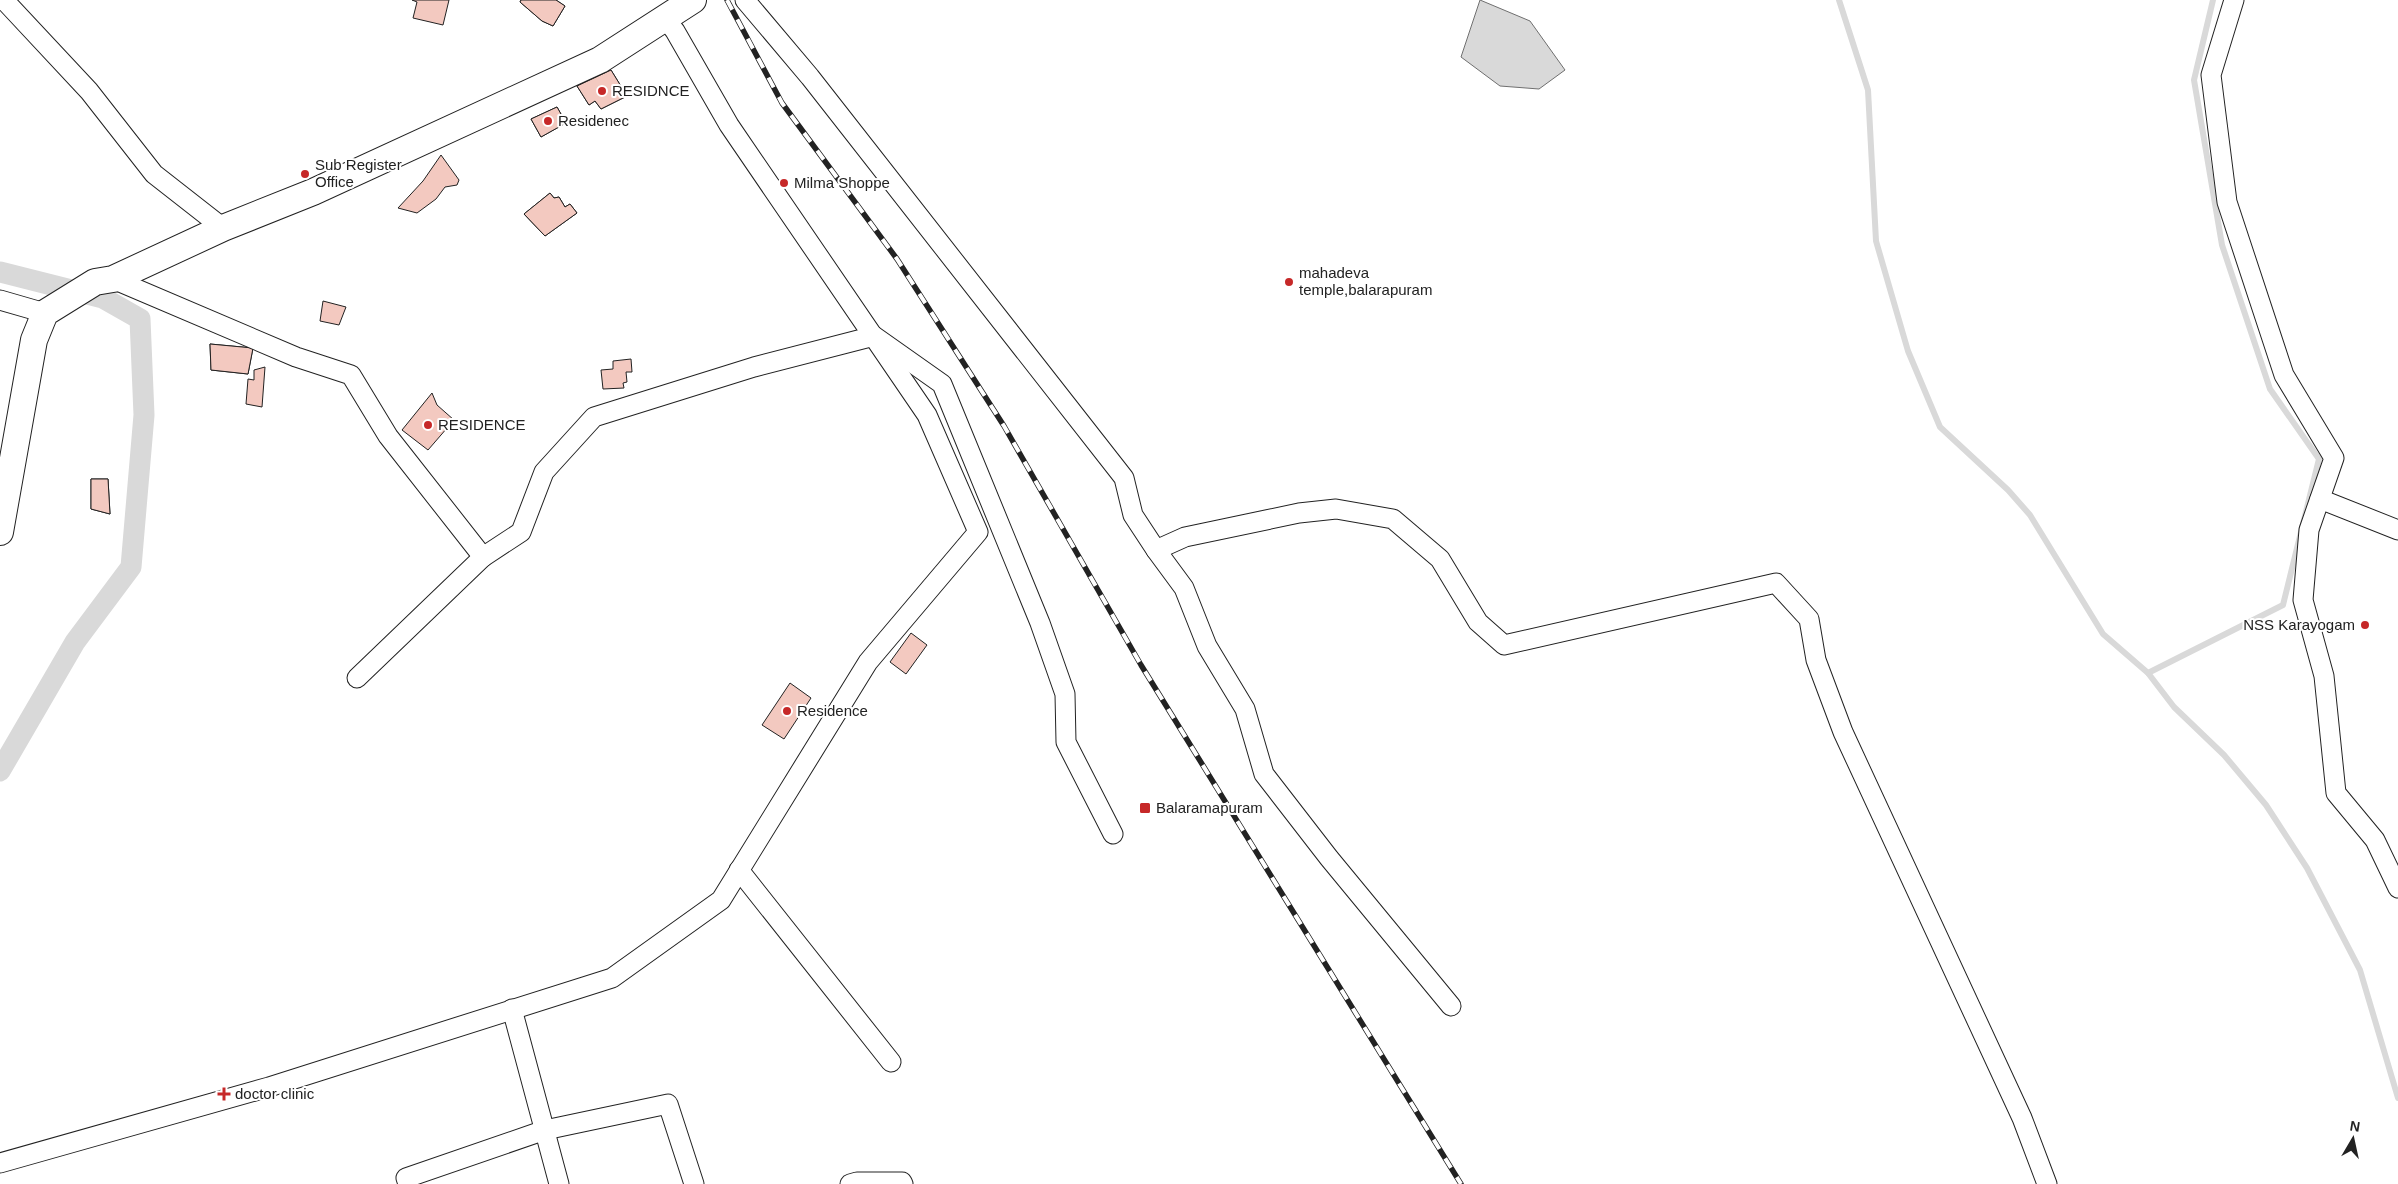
<svg xmlns="http://www.w3.org/2000/svg" width="2398" height="1184" font-family="Arial,sans-serif">
	<rect width="100%" height="100%" fill="#fff"/>
	<!-- water -->
	<path fill="#d9d9d9" stroke="#6f6f6f" d="M1480,0L1530,21L1565,70L1539,89L1500,86L1461,57Z"/>
	<g fill="none" stroke-linecap="round" stroke-linejoin="round">
		<!-- stream -->
		<g stroke="#d9d9d9" stroke-width="6">
			<path d="M1839,0L1868,90L1876,241L1908,351L1940,427L2008,490L2030,515L2103,634L2148,673L2174,707L2224,755L2266,805L2307,868L2360,970L2398,1098"/>
			<path d="M2148,673L2283,605L2319,459L2270,389L2222,245L2194,80L2213,0"/>
		</g>
		<!-- canal -->
		<path stroke="#d9d9d9" stroke-width="21" d="M0,272L103,298L140,319L144,415L131,567L75,642L0,771"/>
	</g>
	<!-- building -->
	<g fill="#f3c9c0" stroke="#222">
		<path d="M449,0L443,25L413,18L417,2L412,0Z"/>
		<path d="M521,0H556L565,6L553,26L542,21L520,2Z"/>
		<path d="M521,0H556L565,6L553,26L542,21L520,2Z"/>
		<path d="M611,70L627,96L601,109L595,101L589,105L577,86Z"/>
		<path d="M611,70L627,96L601,109L595,101L589,105L577,86Z"/>
		<path d="M557,107L566,123L541,137L531,119Z"/>
		<path d="M557,107L566,123L541,137L531,119Z"/>
		<path d="M441,155L459,180L457,185L445,187L436,199L417,213L398,208L423,181Z"/>
		<path d="M550,193L554,198L559,197L565,207L570,204L577,213L545,236L524,214Z"/>
		<path d="M550,193L554,198L559,197L565,207L570,204L577,213L545,236L524,214Z"/>
		<path d="M323,301L346,307L339,325L320,321Z"/>
		<path d="M210,344L253,348L248,374L211,370Z"/>
		<path d="M210,344L253,348L248,374L211,370Z"/>
		<path d="M631,359L632,372H626L627,382L623,383L624,388L603,389L601,370L613,369V361Z"/>
		<path d="M265,367L262,407L246,404L248,379L254,380V370Z"/>
		<path d="M432,393L437,405L454,420L428,450L402,430Z"/>
		<path d="M91,479H108L110,514L91,509Z"/>
		<path d="M91,479H108L110,514L91,509Z"/>
		<path d="M911,633L927,645L906,674L890,662Z"/>
		<path d="M790,683L811,698L784,739L762,725Z"/>
	</g>
	<g fill="none" stroke-linecap="round" stroke-linejoin="round">
		<defs>
			<g id="street">
				<path d="M4,0L89,91L154,174L223,228"/>
				<path d="M745,0L810,77L1124,478L1133,515L1156,550L1185,537L1299,513L1336,509L1393,519L1440,559L1478,622L1504,645L1776,583L1809,619L1816,660L1843,732L2022,1118L2047,1184"/>
				<path d="M2234,0L2211,75L2227,202L2284,375L2334,458L2309,530L2303,600L2324,676L2336,793L2375,840L2398,888"/>
				<path d="M113,279L296,357L351,375L388,436L483,557L521,532L544,472L594,417L754,367L874,336L942,384L1040,623L1065,694L1066,742L1113,834"/>
				<path d="M0,300L45,313"/>
				<path d="M2320,499L2398,530"/>
				<path d="M1156,550L1184,588L1207,646L1245,709L1264,774L1329,858L1451,1006"/>
				<path d="M357,678L483,557"/>
				<path d="M739,870L891,1062"/>
				<path d="M512,1009L559,1184"/>
				<path d="M0,1163L269,1087L612,978L721,900L868,662L978,532L927,415L729,125L675,31L664,17"/>
				<path d="M408,1184L406,1178L545,1130L668,1104L694,1184"/>
				<path d="M850,1184L857,1182H902L903,1184"/>
			</g>
			<path id="secondary" d="M0,532L34,340L45,313L95,282L113,279L223,228L313,192L600,60L693,0"/>
		</defs>
		<!-- street casing -->
		<use href="#street" stroke="#222" stroke-width="21"/>
		<!-- secondary casing -->
		<use href="#secondary" stroke="#222" stroke-width="28"/>
		<!-- street -->
		<use href="#street" stroke="#fff" stroke-width="19"/>
		<!-- secondary -->
		<use href="#secondary" stroke="#fff" stroke-width="26"/>
		<defs>
			<path id="rail" d="M727,0L782,103L897,259L1004,426L1141,665L1461,1184"/>
		</defs>
		<!-- rail casing -->
		<use href="#rail" stroke="#222" stroke-width="5.5"/>
		<!-- rail -->
		<use href="#rail" stroke="#fff" stroke-width="4" stroke-dasharray="11" stroke-linecap="butt"/>
	</g>
	<!-- markers -->
	<g fill="#c62828" stroke="#fff" stroke-width="2">
		<circle cx="602" cy="91" r="5"/>
		<circle cx="548" cy="121" r="5"/>
		<circle cx="305" cy="174" r="5"/>
		<circle cx="784" cy="183" r="5"/>
		<circle cx="1289" cy="282" r="5"/>
		<circle cx="428" cy="425" r="5"/>
		<circle cx="2365" cy="625" r="5"/>
		<circle cx="787" cy="711" r="5"/>
		<rect x="1139" y="802" width="12" height="12" rx="2.5"/>
		<path d="M221.5 1086.5h5v5h5v5h-5v5h-5v-5h-5v-5h5z"/>
	</g>
	<g text-anchor="middle" stroke-width="4" stroke-linejoin="round" paint-order="stroke">
		<!-- poi labels -->
		<g font-size="15" fill="#222" stroke="#fff" text-anchor="start">
			<text x="612" y="96">RESIDNCE</text>
			<text x="558" y="126">Residenec</text>
			<text x="315" y="170">Sub Register<tspan x="315" dy="17">Office</tspan></text>
			<text x="794" y="188">Milma Shoppe</text>
			<text x="1299" y="278">mahadeva<tspan x="1299" dy="17">temple,balarapuram</tspan></text>
			<text x="438" y="430">RESIDENCE</text>
			<text x="2355" y="630" text-anchor="end">NSS Karayogam</text>
			<text x="797" y="716">Residence</text>
			<text x="1156" y="813">Balaramapuram</text>
			<text x="235" y="1099">doctor clinic</text>
		</g>
	</g>
	<!-- north arrow -->
	<g transform="translate(2353 1139) rotate(9)" stroke="#ffffff" stroke-width="4" paint-order="stroke">
	<path d="M0-4L9 19L0 12L-9 19Z" fill="#222222"/>
	<text y="-8" font-size="14" font-weight="bold" text-anchor="middle" fill="#222222">N</text>
	</g>
</svg>
